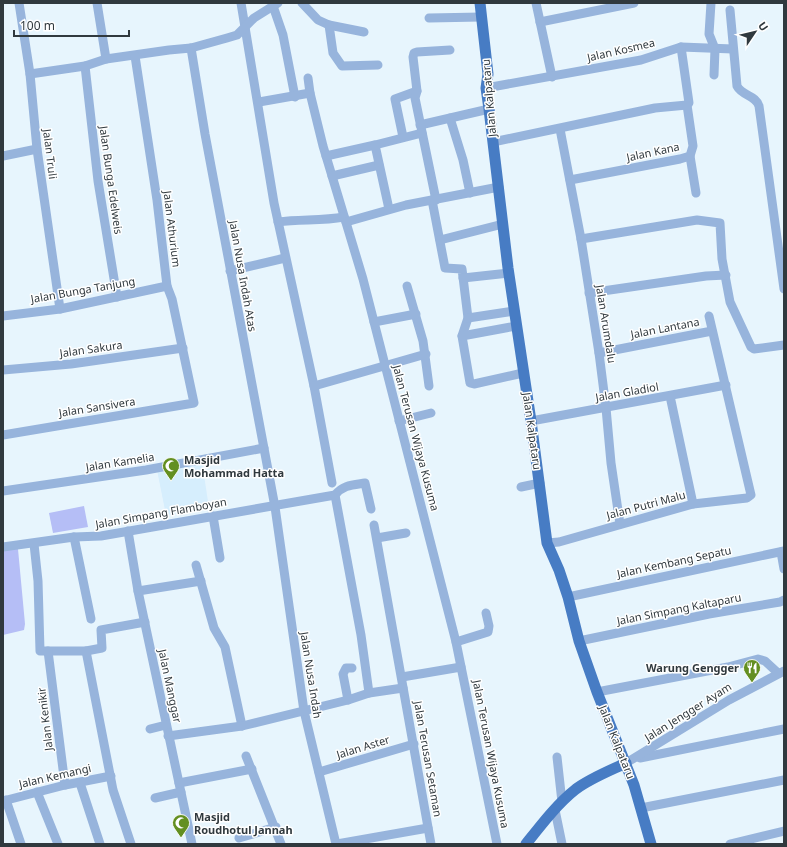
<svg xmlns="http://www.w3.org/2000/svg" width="787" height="847" font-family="'Noto Sans',sans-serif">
	<rect width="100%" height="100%" fill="#e7f5fd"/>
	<!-- built -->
	<path fill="#d6eefd" d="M202,462L209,508L166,515L157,470Z"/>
	<!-- green -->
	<g fill="#b5bef6">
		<path d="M84,506L88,527L53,533L49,513Z"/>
		<path d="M3,549H18L25,624L24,630L3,635Z"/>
	</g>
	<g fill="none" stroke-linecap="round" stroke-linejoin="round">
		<!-- minor -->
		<g stroke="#97b4dc" stroke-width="9">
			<path d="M19,3L30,74L37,149L60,309"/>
			<path d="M97,3L106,59"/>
			<path d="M241,3L274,203L314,386L332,483"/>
			<path d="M302,3L318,20L329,25L364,32"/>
			<path d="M536,3L552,77"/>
			<path d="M711,3L709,34L715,49L714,75"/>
			<path d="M273,6L283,35L295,97"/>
			<path d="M730,10L737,86C742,96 756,95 759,106L784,289"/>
			<path d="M429,18L481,17"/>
			<path d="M540,22L634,3"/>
			<path d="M329,25L333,53L342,66L378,65"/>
			<path d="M191,48L205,134L275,507L304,711L336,844"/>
			<path d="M85,66L98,181L117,297"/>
			<path d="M30,74L85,66L106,59L169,50L191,48L227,38L237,35L254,18L278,3"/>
			<path d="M308,78L310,93"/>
			<path d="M486,88L641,60L681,47L733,49"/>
			<path d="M259,102L310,93L323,146L363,279L456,642L497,844"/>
			<path d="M450,118L463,160L470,193"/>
			<path d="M420,125L489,109"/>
			<path d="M560,129L581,239L599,353L606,408L611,463L620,524"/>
			<path d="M403,137L395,99L417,91"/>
			<path d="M493,142L655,108L687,105"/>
			<path d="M3,156L37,149"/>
			<path d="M326,156L375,145"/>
			<path d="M690,156L696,193"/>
			<path d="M332,176L379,165"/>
			<path d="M570,180L680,159L690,156L693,146L687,105L689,103L681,47"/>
			<path d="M432,200L445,268L462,269L468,318L462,336L470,383L474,384L523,373"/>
			<path d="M436,200L415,98L417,91L413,57L414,53L417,52L450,50"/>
			<path d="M389,209L375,145L422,133"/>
			<path d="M278,222C301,219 321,221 344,217"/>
			<path d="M346,222L406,205L499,187"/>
			<path d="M581,239L697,220L720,223L722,259L730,302L751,347L754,349L784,345"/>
			<path d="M440,240L503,224"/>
			<path d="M230,271L285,258"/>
			<path d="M463,278L509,273"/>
			<path d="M407,286L423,341L429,386"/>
			<path d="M589,293L706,276L726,275"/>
			<path d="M3,316L60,309L167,286"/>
			<path d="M468,318L514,311"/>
			<path d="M374,322L416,314"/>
			<path d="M462,336L516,326"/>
			<path d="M599,353L712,331"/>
			<path d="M3,370L71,364L183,348"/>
			<path d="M314,386L426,354"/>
			<path d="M670,396L693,504"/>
			<path d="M399,421L431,413"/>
			<path d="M531,421L726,385"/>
			<path d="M3,435L194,403L172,299L167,286L157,200L135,56"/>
			<path d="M521,487L540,483"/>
			<path d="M3,491L146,470L264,448"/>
			<path d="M213,516L220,558"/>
			<path d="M374,525L431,844"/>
			<path d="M128,531L138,591L192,844"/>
			<path d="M74,537L91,619"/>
			<path d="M377,538L406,533"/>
			<path d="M547,543L559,542L693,504L747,498L751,495L709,316"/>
			<path d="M34,544L38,581L40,651H86L102,648L101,630L145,622"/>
			<path d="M3,547L74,537L101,536L335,495C343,485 352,485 365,483L371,509"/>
			<path d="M781,552L784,569"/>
			<path d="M196,565L214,628L225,647L242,726"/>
			<path d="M138,591L201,581"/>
			<path d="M568,597L784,551"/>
			<path d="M579,641L709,614L780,602L784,600"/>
			<path d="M456,642L488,632L489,626L486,613"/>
			<path d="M48,651L65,785"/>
			<path d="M86,651L113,790L131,844"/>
			<path d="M402,677L461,667"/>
			<path d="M597,692L728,667L758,659L765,661L778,673"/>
			<path d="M369,693L403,688"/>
			<path d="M348,700L343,674L346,668H352"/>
			<path d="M150,729L166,725"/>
			<path d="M168,736L242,726L348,700L369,693L361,635L335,495"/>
			<path d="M246,756L281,844"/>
			<path d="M557,757L562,802"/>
			<path d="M640,758L784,729"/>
			<path d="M626,763L729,700L784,671"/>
			<path d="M319,772L414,744"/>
			<path d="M80,783L100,844"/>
			<path d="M179,783L252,769"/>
			<path d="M37,792L58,844"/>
			<path d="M155,798L181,792"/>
			<path d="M6,800L21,844"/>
			<path d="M3,801L65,785L111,776"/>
			<path d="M641,808L784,780"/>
			<path d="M555,810L562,844"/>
			<path d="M239,838L276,827"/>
			<path d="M337,844L428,828"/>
			<path d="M730,844L784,831"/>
		</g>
		<!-- major -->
		<g stroke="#477cc4" stroke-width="11">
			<path d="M480,3L488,74L486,88L489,109L508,268L531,421L547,543L559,570L568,597L579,641L597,692L634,785L651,844"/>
			<path d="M526,844C541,825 557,804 576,789C591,778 609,771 626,763"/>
		</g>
	</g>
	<!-- icons -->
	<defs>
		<symbol id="mosque-pin" viewBox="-11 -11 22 30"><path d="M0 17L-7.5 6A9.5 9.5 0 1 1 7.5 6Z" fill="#638f21" stroke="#fff"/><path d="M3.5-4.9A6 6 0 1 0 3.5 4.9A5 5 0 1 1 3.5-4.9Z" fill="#fff"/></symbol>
		<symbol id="restaurant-pin" viewBox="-11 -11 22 30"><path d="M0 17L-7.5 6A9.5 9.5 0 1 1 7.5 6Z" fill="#638f21" stroke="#fff"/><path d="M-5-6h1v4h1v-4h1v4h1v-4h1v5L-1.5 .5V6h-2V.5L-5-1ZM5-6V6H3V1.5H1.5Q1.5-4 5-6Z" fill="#fff"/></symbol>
	</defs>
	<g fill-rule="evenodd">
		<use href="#mosque-pin" x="161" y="456" width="20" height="27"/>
		<use href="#restaurant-pin" x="742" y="658" width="20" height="27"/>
		<use href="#mosque-pin" x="171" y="813" width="20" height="27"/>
	</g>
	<g text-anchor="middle" stroke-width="3" stroke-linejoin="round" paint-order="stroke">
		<!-- street labels -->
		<g font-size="11" fill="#30393e" stroke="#fff">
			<text transform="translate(621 50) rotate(-13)" y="4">Jalan Kosmea</text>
			<text transform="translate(489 98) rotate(-95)" y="4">Jalan Kalpataru</text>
			<text transform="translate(653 152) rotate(-12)" y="4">Jalan Kana</text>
			<text transform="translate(50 154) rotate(83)" y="4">Jalan Truli</text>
			<text transform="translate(111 180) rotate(82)" y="4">Jalan Bunga Edelweis</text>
			<text transform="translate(172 229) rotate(83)" y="4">Jalan Athurium</text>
			<text transform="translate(243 276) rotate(80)" y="4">Jalan Nusa Indah Atas</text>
			<text transform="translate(83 290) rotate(-10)" y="4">Jalan Bunga Tanjung</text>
			<text transform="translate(606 324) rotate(81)" y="4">Jalan Arumdalu</text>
			<text transform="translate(665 328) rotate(-11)" y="4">Jalan Lantana</text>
			<text transform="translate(91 349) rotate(-8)" y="4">Jalan Sakura</text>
			<text transform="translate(627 392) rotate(-10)" y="4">Jalan Gladiol</text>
			<text transform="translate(97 407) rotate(-9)" y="4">Jalan Sansivera</text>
			<text transform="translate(532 431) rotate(82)" y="4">Jalan Kalpataru</text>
			<text transform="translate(416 438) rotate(75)" y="4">Jalan Terusan Wijaya Kusuma</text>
			<text transform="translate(120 462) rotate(-9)" y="4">Jalan Kamelia</text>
			<text transform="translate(646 505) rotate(-15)" y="4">Jalan Putri Malu</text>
			<text transform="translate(161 513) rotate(-10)" y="4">Jalan Simpang Flamboyan</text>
			<text transform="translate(674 562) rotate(-12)" y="4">Jalan Kembang Sepatu</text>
			<text transform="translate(679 609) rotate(-11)" y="4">Jalan Simpang Kaltaparu</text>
			<text transform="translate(311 675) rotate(81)" y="4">Jalan Nusa Indah</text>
			<text transform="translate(170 686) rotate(78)" y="4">Jalan Manggar</text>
			<text transform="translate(688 712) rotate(-32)" y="4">Jalan Jengger Ayam</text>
			<text transform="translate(45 719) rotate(-97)" y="4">Jalan Kenikir</text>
			<text transform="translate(617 742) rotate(68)" y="4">Jalan Kalpataru</text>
			<text transform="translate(363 747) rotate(-17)" y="4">Jalan Aster</text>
			<text transform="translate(491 754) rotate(79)" y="4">Jalan Terusan Wijaya Kusuma</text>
			<text transform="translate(428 759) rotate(80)" y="4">Jalan Terusan Setaman</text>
			<text transform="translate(55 776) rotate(-13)" y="4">Jalan Kemangi</text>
		</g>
		<!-- poi labels -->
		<g font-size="11" font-weight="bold" fill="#30393e" stroke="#fff" text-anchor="start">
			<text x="184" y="464">Masjid<tspan x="184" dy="13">Mohammad Hatta</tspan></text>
			<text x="739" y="672" text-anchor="end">Warung Gengger</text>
			<text x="194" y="821">Masjid<tspan x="194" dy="13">Roudhotul Jannah</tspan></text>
		</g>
	</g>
	<!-- border -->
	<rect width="787" height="847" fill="none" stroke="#30393e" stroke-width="8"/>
	<!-- north arrow -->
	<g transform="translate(755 32) rotate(55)" stroke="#ffffff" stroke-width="3" paint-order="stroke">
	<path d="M0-3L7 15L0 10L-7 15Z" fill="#30393e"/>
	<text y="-6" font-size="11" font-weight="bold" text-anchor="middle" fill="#30393e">U</text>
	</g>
	<!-- scale -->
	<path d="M14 30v6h115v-6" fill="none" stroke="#30393e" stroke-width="2"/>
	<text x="20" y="30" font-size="12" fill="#30393e" stroke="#ffffff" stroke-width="3" paint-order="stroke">100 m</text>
</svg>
